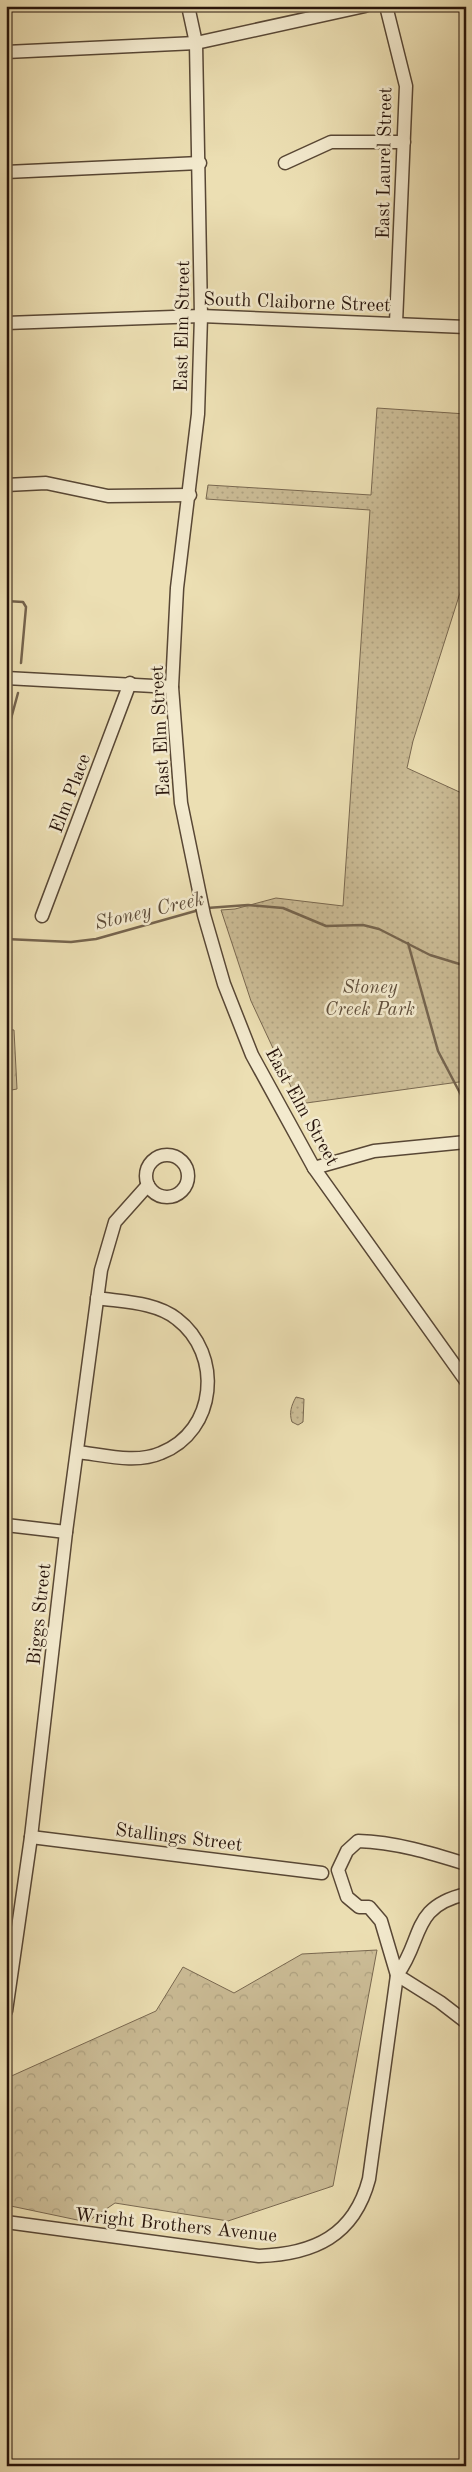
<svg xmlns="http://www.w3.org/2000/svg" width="472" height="2472" font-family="'Old Standard TT',serif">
	<defs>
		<pattern id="forest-crowns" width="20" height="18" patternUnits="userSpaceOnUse" patternTransform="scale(1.25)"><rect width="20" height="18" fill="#cbbc96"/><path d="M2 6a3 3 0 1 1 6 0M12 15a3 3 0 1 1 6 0" fill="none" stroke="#aea180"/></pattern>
		<pattern id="park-dots" width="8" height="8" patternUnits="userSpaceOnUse" patternTransform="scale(1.25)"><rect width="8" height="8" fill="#cbbc96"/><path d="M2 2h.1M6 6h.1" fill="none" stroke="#aea180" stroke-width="1.8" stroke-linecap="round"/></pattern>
	</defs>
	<rect width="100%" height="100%" fill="#ecdfb3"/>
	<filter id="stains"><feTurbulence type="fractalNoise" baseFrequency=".004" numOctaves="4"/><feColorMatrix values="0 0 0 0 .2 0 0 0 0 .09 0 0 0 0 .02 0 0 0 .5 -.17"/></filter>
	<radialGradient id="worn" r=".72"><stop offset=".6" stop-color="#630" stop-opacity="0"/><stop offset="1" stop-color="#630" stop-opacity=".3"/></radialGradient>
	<!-- forest -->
	<g fill="url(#forest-crowns)" stroke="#796850">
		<path d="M6,1029L14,1030L17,1089L6,1091Z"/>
		<path d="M377,1950L333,2186L228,2221L115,2203L87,2222L6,2205L7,2078L156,2011L183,1967L234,1993L302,1954Z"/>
	</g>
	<!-- park -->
	<g fill="url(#park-dots)" stroke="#796850">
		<path d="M377,408L466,414V574L413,741L407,768L466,795V1081L299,1104L251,1001L221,910L235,909L276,898L343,906L370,510L206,499L208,485L371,495Z"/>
		<path d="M296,1397L304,1399L303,1422L298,1425L292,1422C289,1413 291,1406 296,1397Z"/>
	</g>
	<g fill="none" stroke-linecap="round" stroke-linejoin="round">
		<!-- stream -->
		<g stroke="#75644e" stroke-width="2.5">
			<path d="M6,601L23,602L26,607L21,663"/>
			<path d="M6,737L18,693"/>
			<path d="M207,908L248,905L283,908L326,926L363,925L379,929L430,955L466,966"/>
			<path d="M6,939L71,942L96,939L199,910"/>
			<path d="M408,943L438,1051L461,1095L466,1124"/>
		</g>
		<defs>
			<g id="minor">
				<path d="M188,6L196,43L201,316L198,414L177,588L172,687L181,803L204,915L224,984L252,1055L314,1168L466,1381"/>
				<path d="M386,6L406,86L396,323"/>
				<path d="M6,52L196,43L365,6"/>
				<path d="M285,163L331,142H404"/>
				<path d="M6,172L200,163"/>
				<path d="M6,323L201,316L466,327"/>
				<path d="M6,485L46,483L108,496L190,495"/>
				<path d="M6,678L172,687"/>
				<path d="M42,916L130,683"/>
				<circle cx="167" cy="1176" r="21"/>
				<path d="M314,1168L374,1151L466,1142"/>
				<path d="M78,1452C104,1455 136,1464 161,1453C217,1431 223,1354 177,1319C156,1302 123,1302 97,1298"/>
				<path d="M6,1525L66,1532"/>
				<path d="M31,1837L322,1873"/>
				<path d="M397,1975L381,1921L369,1907H359L347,1897L338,1870L347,1851L358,1841C395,1842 431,1853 466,1864"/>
				<path d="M397,1975L440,2002L466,2022"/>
				<path d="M6,2011L31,1837L66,1532L101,1270L115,1222L148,1185"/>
				<path d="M6,2222L259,2256C314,2254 354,2236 369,2179L397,1975C424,1939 410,1907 466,1894"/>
			</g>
		</defs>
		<!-- minor casing -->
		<use href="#minor" stroke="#584735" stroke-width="15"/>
		<!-- minor -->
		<use href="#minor" stroke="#f3eace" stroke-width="12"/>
	</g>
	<g text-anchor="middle" stroke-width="5" stroke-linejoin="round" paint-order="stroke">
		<!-- street labels -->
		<g font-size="19" fill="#27140b" stroke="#f3eace">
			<text transform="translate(383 163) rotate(-89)" y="7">East Laurel Street</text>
			<text transform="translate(297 301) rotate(2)" y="7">South Claiborne Street</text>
			<text transform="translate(181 326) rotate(-89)" y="7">East Elm Street</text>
			<text transform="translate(159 731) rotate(-93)" y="7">East Elm Street</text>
			<text transform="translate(69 793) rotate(-69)" y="7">Elm Place</text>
			<text transform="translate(303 1106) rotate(61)" y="7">East Elm Street</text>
			<text transform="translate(38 1614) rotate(-84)" y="7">Biggs Street</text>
			<text transform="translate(179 1836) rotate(7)" y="7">Stallings Street</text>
			<text transform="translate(176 2224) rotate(6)" y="7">Wright Brothers Avenue</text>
		</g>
		<!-- park labels -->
		<g font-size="19" font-style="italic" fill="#604f3c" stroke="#f3eace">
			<text x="370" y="993">Stoney<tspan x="370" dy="22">Creek Park</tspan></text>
		</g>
		<!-- water labels -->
		<g font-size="20" font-style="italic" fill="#5b4a37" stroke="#f3eace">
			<text transform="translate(149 910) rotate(-13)" y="7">Stoney Creek</text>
		</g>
	</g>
	<!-- margin -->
	<rect width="472" height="2472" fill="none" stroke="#ecdfb3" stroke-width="25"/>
	<rect x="8" y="8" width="457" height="2457" fill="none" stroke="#27140b" stroke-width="2.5"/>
	<rect x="12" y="12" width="447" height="2447" fill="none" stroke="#27140b"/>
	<rect width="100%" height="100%" filter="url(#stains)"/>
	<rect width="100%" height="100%" fill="url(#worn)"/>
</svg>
